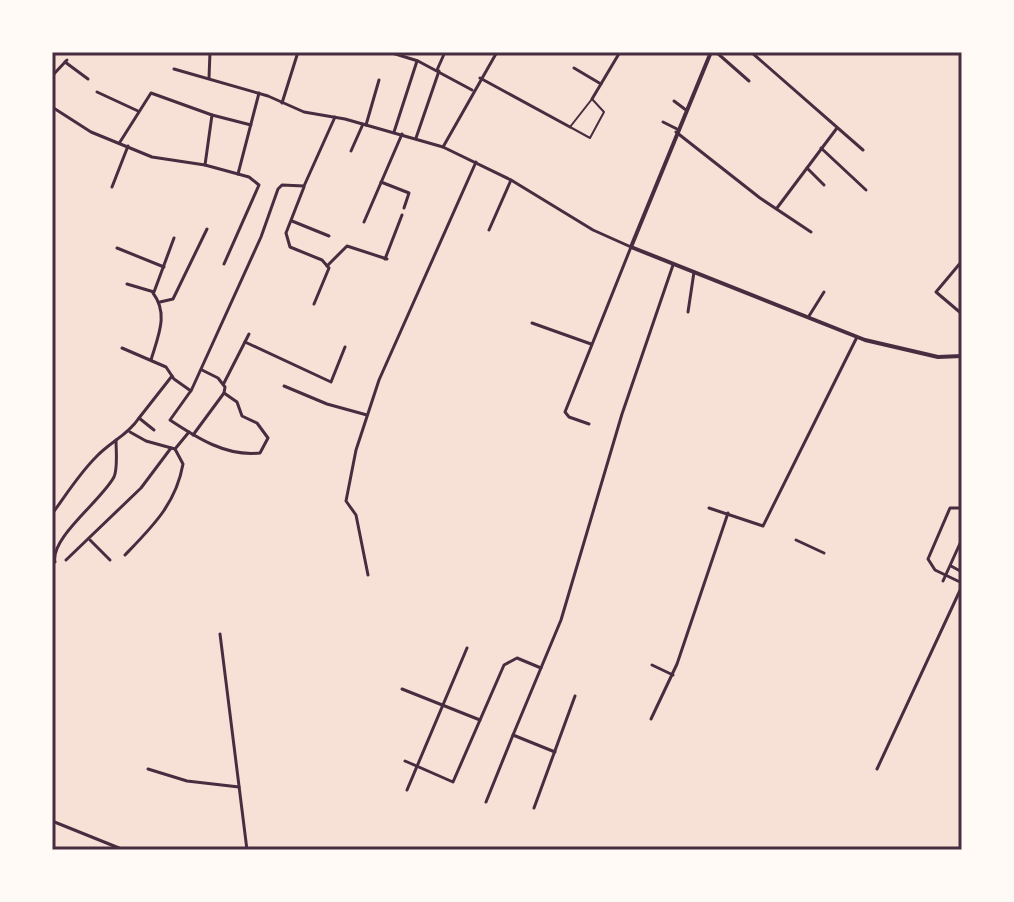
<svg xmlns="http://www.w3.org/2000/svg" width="1014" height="902" font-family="'Libre Baskerville',serif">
	<rect width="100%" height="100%" fill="#f7e1d7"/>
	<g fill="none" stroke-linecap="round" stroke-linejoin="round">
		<!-- service -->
		<path stroke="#4a2c40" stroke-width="2" d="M592,99L604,112L590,138L570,127Z"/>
		<!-- minor -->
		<g stroke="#4a2c40" stroke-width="3">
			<path d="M389,52L418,61L472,90"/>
			<path d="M716,52L749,81"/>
			<path d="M751,52L863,150"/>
			<path d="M65,62L88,79"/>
			<path d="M574,68L601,84"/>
			<path d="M174,69L268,96L304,112L345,119L443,147L511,180L593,230L631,247L565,412L569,417L589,424"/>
			<path d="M437,70L445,52"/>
			<path d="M52,76L67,60"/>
			<path d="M209,78L210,52"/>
			<path d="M480,78L570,127"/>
			<path d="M97,92L138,111"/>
			<path d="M592,99L620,52"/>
			<path d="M674,101L686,110"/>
			<path d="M282,103L298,52"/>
			<path d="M52,107L91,132L152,157L205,165"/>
			<path d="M212,115L251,125"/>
			<path d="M663,122L677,129"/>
			<path d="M366,125L379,80"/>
			<path d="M394,132L417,61"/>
			<path d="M676,132L760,198L811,232"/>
			<path d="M416,138L439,71"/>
			<path d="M120,142L151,93L212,115L205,165L249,177L259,185L224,264"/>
			<path d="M443,147L497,52"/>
			<path d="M821,148L866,190"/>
			<path d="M351,151L363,124"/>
			<path d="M807,168L824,185"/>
			<path d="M238,174L259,93"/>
			<path d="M381,182L409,193L404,208"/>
			<path d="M112,187L128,146"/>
			<path d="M304,187L286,233L290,247L322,260L329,268L314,304"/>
			<path d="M777,208L837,128"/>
			<path d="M292,221L329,236"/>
			<path d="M364,222L402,134"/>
			<path d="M489,230L511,180"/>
			<path d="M117,248L164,267"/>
			<path d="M385,259L402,215"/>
			<path d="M962,261L936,292L962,314"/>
			<path d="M327,266L347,246L387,259"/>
			<path d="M127,284L154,292L174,238"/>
			<path d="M160,302L173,299L207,229"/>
			<path d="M688,312L694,272"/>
			<path d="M809,316L824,292"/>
			<path d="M532,323L591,344"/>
			<path d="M245,342L331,382L345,347"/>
			<path d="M122,348L166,367L174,379L191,391L261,237L278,189L282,185L304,186L335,117"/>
			<path d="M151,360C158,336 169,314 153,293"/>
			<path d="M224,383L249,334"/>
			<path d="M284,386L327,404L367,415"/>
			<path d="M190,392L170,420C197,438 227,457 260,453L268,438L257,423L242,416L237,402L224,393"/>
			<path d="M154,430L139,418L172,376"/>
			<path d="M130,432L146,441L175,449L189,432"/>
			<path d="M193,435L224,393L225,387L218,378L202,370"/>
			<path d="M709,508L763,526L857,337"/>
			<path d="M962,508H950L928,559L935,570L962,583"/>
			<path d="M52,514C66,495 79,474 96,457C110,442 128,435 139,418"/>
			<path d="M90,540L110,560"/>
			<path d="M796,540L824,553"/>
			<path d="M125,555C152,527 176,504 183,464L175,449"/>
			<path d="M66,560L141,488L171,448"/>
			<path d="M55,562C50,538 101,501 114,477C118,468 116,451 116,440"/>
			<path d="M951,566L962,572"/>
			<path d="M368,575L356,515L346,501L356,450L379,380L476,162"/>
			<path d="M943,581L962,539"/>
			<path d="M220,634L247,850"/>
			<path d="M652,665L673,675"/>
			<path d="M402,689L480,720"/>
			<path d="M651,719L677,664L728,513"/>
			<path d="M513,735L561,620L622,414L673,265"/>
			<path d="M405,761L453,782L504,665L517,658L541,668"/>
			<path d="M148,769L187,781L239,787"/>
			<path d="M877,769L962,586"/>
			<path d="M407,790L467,648"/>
			<path d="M486,802L513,735L555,752"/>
			<path d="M534,808L575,696"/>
			<path d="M52,821L124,850"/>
		</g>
		<!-- tertiary -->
		<path stroke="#4a2c40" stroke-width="4" d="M711,52L631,247L865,340L938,357L962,356"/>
	</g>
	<!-- border -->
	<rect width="1014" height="902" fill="none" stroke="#fffaf5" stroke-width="108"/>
	<rect x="54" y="54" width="906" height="794" fill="none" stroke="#4a2c40" stroke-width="3"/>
</svg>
